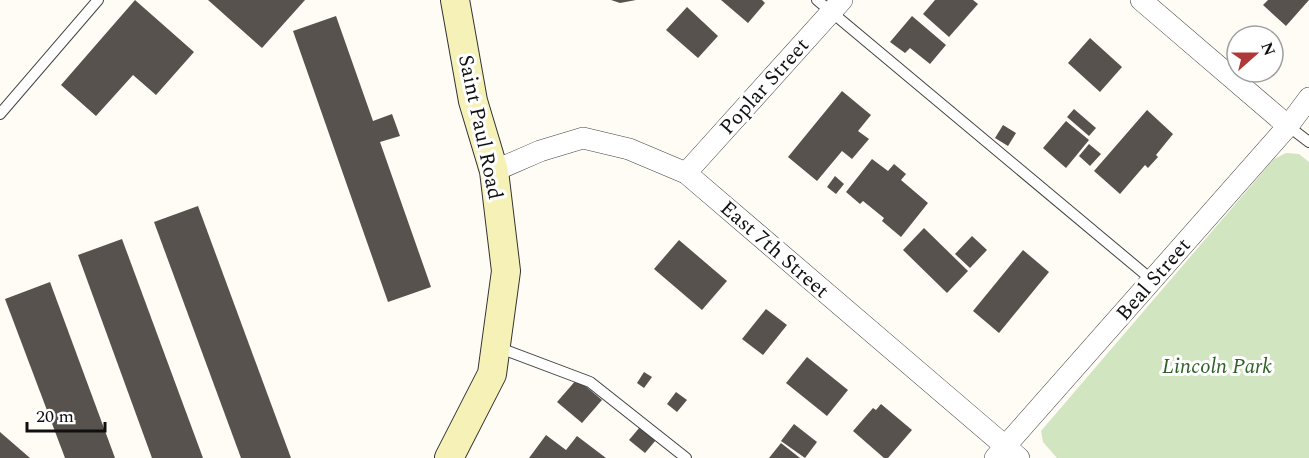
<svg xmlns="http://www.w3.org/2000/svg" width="1309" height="458" font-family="Spectral,serif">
	<rect width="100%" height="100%" fill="#fefcf4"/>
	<!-- green -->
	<path fill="#d1e5c0" d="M1286,153L1299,154L1309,162V458H1057L1043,442L1041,431L1274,159Z"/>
	<!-- building -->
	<g fill="#57524d">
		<path d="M135,0L194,52L156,95L133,75L96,116L61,85Z"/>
		<path d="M208,0H305L262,48Z"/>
		<path d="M611,0H636L620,3Z"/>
		<path d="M721,0H762L765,3L748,23Z"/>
		<path d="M935,0H973L978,4L949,37L923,14Z"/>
		<path d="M1268,0H1309L1286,26L1263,5Z"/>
		<path d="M687,7L718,36L698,58L666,30Z"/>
		<path d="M336,16L373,121L392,114L400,136L380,142L431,287L388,302L293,31Z"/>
		<path d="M912,16L946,45L930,64L910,48L905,53L890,42Z"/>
		<path d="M1090,38L1122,67L1100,92L1068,63Z"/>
		<path d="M842,91L871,115L858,131L869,139L852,159L842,151L817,181L788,157Z"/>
		<path d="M1074,109L1096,128L1089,136L1067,117Z"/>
		<path d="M1147,110L1173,134L1156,155L1158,157L1148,168L1145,165L1120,194L1094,171Z"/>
		<path d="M1066,121L1089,140L1066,168L1043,148Z"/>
		<path d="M1003,125L1016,133L1008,146L995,138Z"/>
		<path d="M1089,144L1101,154L1090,166L1079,156Z"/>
		<path d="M872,159L888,171L894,164L906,174L901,180L928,203L901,237L882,221L884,218L863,201L860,204L846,192Z"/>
		<path d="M835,176L844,184L836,194L827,187Z"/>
		<path d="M198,206L291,458H241L154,222Z"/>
		<path d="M924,228L968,271L947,293L903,250Z"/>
		<path d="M972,236L987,250L970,268L955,254Z"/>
		<path d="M122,239L203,458H152L78,255Z"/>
		<path d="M679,240L727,281L702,310L654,269Z"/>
		<path d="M1023,250L1049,272L999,333L973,311Z"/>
		<path d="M50,282L115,458H65L5,299Z"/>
		<path d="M766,309L787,325L763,355L742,339Z"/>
		<path d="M807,357L848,390L827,416L786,383Z"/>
		<path d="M644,372L652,377L644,388L637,383Z"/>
		<path d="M577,379L602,400L582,423L557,402Z"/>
		<path d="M676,392L687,400L677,412L667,404Z"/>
		<path d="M881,404L912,430L888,458H884L853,431L873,408L876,410Z"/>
		<path d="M794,424L817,442L805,458L781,441Z"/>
		<path d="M640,427L656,440L645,453L629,440Z"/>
		<path d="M0,432L30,458H0Z"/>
		<path d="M546,435L566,450L577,436L606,458H529Z"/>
		<path d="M781,443L800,458H769Z"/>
	</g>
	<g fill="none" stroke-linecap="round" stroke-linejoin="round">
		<defs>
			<g id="service">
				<path d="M817,0L1152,280"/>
				<path d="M0,114L98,0"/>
				<path d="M1288,126L1309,142"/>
				<path d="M497,347L590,382L686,458"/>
			</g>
			<g id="minor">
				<path d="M1141,0L1288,126"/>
				<path d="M494,171L540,151L583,138L629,149L686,173L1019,458"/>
				<path d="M686,173L842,0"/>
				<path d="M995,458L1288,126L1309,98"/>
			</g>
			<path id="secondary" d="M449,458L492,374L506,271L494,171L473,101L455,0"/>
		</defs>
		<!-- service casing -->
		<use href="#service" stroke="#434343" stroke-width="12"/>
		<!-- minor casing -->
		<use href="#minor" stroke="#434343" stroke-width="22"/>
		<!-- secondary casing -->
		<use href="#secondary" stroke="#323232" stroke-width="30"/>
		<!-- service -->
		<use href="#service" stroke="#fff" stroke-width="10"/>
		<!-- minor -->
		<use href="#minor" stroke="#fff" stroke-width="21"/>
		<!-- secondary -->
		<use href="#secondary" stroke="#f6f2b7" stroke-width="28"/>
	</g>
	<g text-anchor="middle" stroke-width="6" stroke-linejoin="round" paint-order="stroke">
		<!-- street labels -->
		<g font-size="21" fill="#101010" stroke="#fff">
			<text transform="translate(764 86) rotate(-48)" y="7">Poplar Street</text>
			<text transform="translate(481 127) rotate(78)" y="7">Saint Paul Road</text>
			<text transform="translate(775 249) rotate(41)" y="7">East 7th Street</text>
			<text transform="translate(1153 279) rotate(-49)" y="7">Beal Street</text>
		</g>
		<!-- park labels -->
		<g font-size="21" font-style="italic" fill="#2f6127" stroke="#fff">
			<text x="1217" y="373">Lincoln Park</text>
		</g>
	</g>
	<!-- north arrow -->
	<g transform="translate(1255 54) rotate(69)"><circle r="28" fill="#ffffff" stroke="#9f9f9f" stroke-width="1.5"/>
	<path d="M0-4.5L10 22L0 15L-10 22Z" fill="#b03837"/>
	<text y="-9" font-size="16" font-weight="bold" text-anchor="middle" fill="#101010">N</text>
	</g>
	<!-- scale -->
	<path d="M27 422v9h78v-9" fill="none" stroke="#101010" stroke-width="3"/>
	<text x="36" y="422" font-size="18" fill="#101010" stroke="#ffffff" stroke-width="4.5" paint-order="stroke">20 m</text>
</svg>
